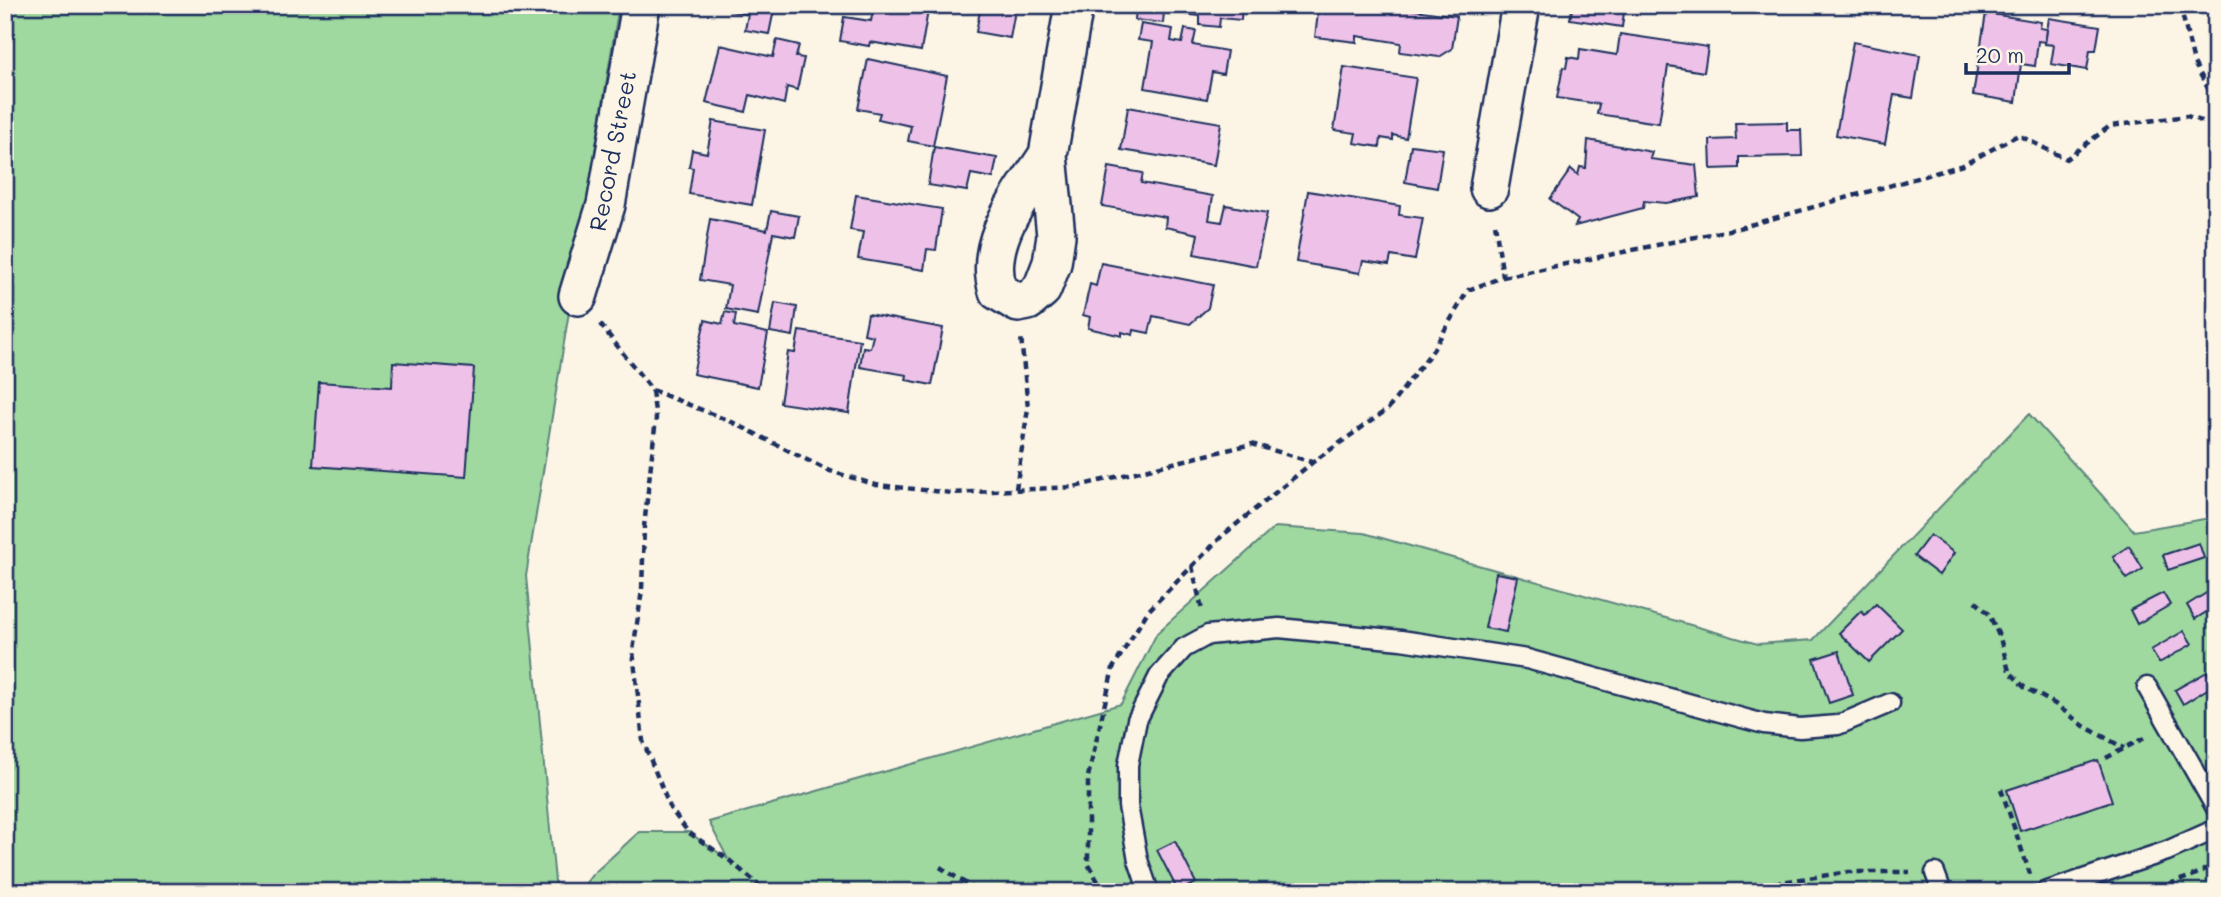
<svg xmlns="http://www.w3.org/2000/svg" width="2221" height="897" font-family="Mali,sans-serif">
	<rect width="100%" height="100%" fill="#fcf5e5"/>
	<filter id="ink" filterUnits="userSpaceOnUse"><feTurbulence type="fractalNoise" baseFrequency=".0143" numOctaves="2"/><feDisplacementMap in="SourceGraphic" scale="14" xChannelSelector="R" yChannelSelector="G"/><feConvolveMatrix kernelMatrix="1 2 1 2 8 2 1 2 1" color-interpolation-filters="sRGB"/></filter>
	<g filter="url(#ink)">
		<!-- green -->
		<g fill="#9fd99f" stroke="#5d847e" stroke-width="2">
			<path d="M5,5H619L526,576L556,892H5Z"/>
			<path d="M2029,414L2134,531L2216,517V892H579L592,875L639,832H688L728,859L709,822L1121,704L1157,633L1275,527L1364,533L1758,644L1813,640Z"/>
		</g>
		<!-- building -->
		<g fill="#eec2e8" stroke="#1b2f5e" stroke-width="2">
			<path d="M731,5H775L769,34L745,30L748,14L730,11Z"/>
			<path d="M874,5H929L921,51L870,42L869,46L840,41L844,17L871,21Z"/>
			<path d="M981,5H1016L1010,38L976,32Z"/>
			<path d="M1132,5H1242L1241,20L1220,18L1219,27L1200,25V16L1164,12L1163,23L1135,20L1136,6Z"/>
			<path d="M1319,5H1409L1408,9L1457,16L1452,49L1439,57L1400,52L1401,43L1357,36V42L1315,37Z"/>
			<path d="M1573,5H1625L1622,27L1570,19Z"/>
			<path d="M1986,13L2041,22L2040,28L2047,29L2046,42L2038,41L2035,66L2021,64L2016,102L1973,95Z"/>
			<path d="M2049,18L2100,26L2096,50H2090L2087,70L2051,64L2054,45L2045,44Z"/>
			<path d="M1141,24L1173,29L1171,41L1182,43L1185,29L1196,31L1193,45L1227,51L1223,74L1212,72L1207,99L1145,88L1153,42L1138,40Z"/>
			<path d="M1620,34L1708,47L1704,72L1668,66L1659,123L1597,114L1599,104L1557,98L1563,67L1566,68L1568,57L1579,59L1580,49L1617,55Z"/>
			<path d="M777,40L799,45L796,57L804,58L797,90L787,87L784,104L750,95L746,112L706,103L720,45L773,57Z"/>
			<path d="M1853,42L1920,55L1913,98L1894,95L1885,144L1836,135Z"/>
			<path d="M868,59L947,76L933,146L908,141L911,126L878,119L880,113L858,109Z"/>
			<path d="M1344,67L1416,78L1406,138L1393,135V140L1381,138L1380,147L1354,143L1356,133L1334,130Z"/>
			<path d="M1128,107L1221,123L1214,165L1121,150Z"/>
			<path d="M713,121L765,130L752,205L689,194L693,168L689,167L692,150L707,153Z"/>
			<path d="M1787,122V130H1801L1802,156L1739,157V168L1711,169L1710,140L1736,139L1735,123Z"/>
			<path d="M1588,140L1652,152L1650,159L1696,165L1699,197L1666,203L1644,201L1643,208L1575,226L1578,220L1550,199L1571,169L1578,175L1580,167L1586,168Z"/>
			<path d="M1411,145L1443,149L1437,188L1405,182Z"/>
			<path d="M934,147L997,158L993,178L971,174L967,191L928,185Z"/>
			<path d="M1109,167L1143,173L1141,183L1213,196L1209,220L1222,222L1226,205L1267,213L1256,266L1194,254L1198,234L1165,227L1166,217L1102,206Z"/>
			<path d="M1308,191L1400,206L1399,215L1423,218L1415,260L1391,256L1389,265L1363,261L1360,273L1296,262Z"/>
			<path d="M856,195L942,209L936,250L927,249L924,270L858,259L863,232L850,230Z"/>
			<path d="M771,211L799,216L795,237L773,233L758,315L726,309L730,285L700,280L710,219L767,230Z"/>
			<path d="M1101,263L1213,285L1208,308L1190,324L1153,316L1149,333L1134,330L1133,335L1122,332V336L1088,328L1090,317L1083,315L1090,284L1096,286Z"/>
			<path d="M775,303L797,307L793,336L770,332Z"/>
			<path d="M725,312L736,314L734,326L768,333L758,387L693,374L705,320L722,324Z"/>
			<path d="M868,314L943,328L932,385L906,380L907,375L860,367L863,347L870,348L873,336L864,334Z"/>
			<path d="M799,331L860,340L849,413L780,403L788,352L795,353Z"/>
			<path d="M393,362L474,368L466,477L313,466L319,382L392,387Z"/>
			<path d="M1930,535L1954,553L1939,575L1914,556Z"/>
			<path d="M2199,543L2204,558L2168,570L2163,555Z"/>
			<path d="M2129,546L2143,569L2127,579L2113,557Z"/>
			<path d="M1496,573L1518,577L1506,632L1485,628Z"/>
			<path d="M2216,587V606L2195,619L2187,605Z"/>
			<path d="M2163,593L2170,605L2137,624L2130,610Z"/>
			<path d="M1876,604L1902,629L1869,662L1839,633L1861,611L1865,615Z"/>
			<path d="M2184,631L2192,644L2159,663L2151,650Z"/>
			<path d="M1839,651L1853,695L1829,703L1814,659Z"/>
			<path d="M2207,672L2214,685L2183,704L2175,690Z"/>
			<path d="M2098,760L2112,801L2020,831L2007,790Z"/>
			<path d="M1175,841L1196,883L1178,891L1157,850Z"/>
		</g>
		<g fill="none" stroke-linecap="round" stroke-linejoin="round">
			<defs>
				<g id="service">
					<path d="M2147,687L2216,808"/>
					<path d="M1935,873L1942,892"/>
					<path d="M1149,892L1138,860L1128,806V765L1137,720L1159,676L1184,648L1208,635L1279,628L1401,640L1527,659L1764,724L1800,728L1838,725L1890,703"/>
					<path d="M2045,892L2167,851L2216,829"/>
				</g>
				<g id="minor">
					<path d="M1048,155C1023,194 982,241 998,291L1018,303L1028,301L1042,289L1052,263L1056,236L1048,155L1074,5"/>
					<path d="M1489,188L1521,5"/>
					<path d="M578,296L606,205L641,5"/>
				</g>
			</defs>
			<!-- service casing -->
			<use href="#service" stroke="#1b2f5e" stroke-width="23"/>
			<!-- minor casing -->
			<use href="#minor" stroke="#1b2f5e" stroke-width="42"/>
			<!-- path -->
			<g stroke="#1b2f5e" stroke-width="4.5" stroke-dasharray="7 5" stroke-linecap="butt">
				<path d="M2180,5L2194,63L2216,103"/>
				<path d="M1503,277L1739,228L1963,165L2018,135L2066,159L2110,126L2187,116L2216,126"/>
				<path d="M600,324L652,390L732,422L827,470L876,485L952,493L1074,487L1252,444L1312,462"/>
				<path d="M652,391L656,418L644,527L642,590L633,651L643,741L670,808L688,832L729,860L767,892"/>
				<path d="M1016,489L1028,408L1021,337"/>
				<path d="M1192,566L1202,610"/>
				<path d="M1975,601L1989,614L2000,638L2009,671L2024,687L2055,704L2084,726L2124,748"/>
				<path d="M2106,758L2146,737"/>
				<path d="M2001,789L2030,874"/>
				<path d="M940,867L979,892"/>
				<path d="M1104,892L1088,864V777L1113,668L1148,611L1222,536L1313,462L1388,409L1433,350L1468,290L1503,277L1495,223"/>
				<path d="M1715,892L1848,872H1910"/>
				<path d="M2146,892L2192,876L2216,864"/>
			</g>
			<!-- service -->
			<use href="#service" stroke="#fcf5e5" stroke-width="18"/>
			<!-- minor -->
			<use href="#minor" stroke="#fcf5e5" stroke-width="37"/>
		</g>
	</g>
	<g text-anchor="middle" stroke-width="5" stroke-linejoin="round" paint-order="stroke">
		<!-- street labels -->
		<g font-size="23" fill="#1b2f5e" stroke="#fcf5e5">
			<text transform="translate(613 151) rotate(-79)" y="8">Record Street</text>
		</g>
	</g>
	<!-- margin -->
	<rect width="2221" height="897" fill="none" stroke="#fcf5e5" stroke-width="28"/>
	<rect x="14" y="14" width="2193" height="869" fill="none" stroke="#1b2f5e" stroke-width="2.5" filter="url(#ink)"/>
	<!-- scale -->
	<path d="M1966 63v10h103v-10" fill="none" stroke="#1b2f5e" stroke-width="3.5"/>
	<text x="1976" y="63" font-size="21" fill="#1b2f5e" stroke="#fcf5e5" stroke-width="5" paint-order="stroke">20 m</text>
</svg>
